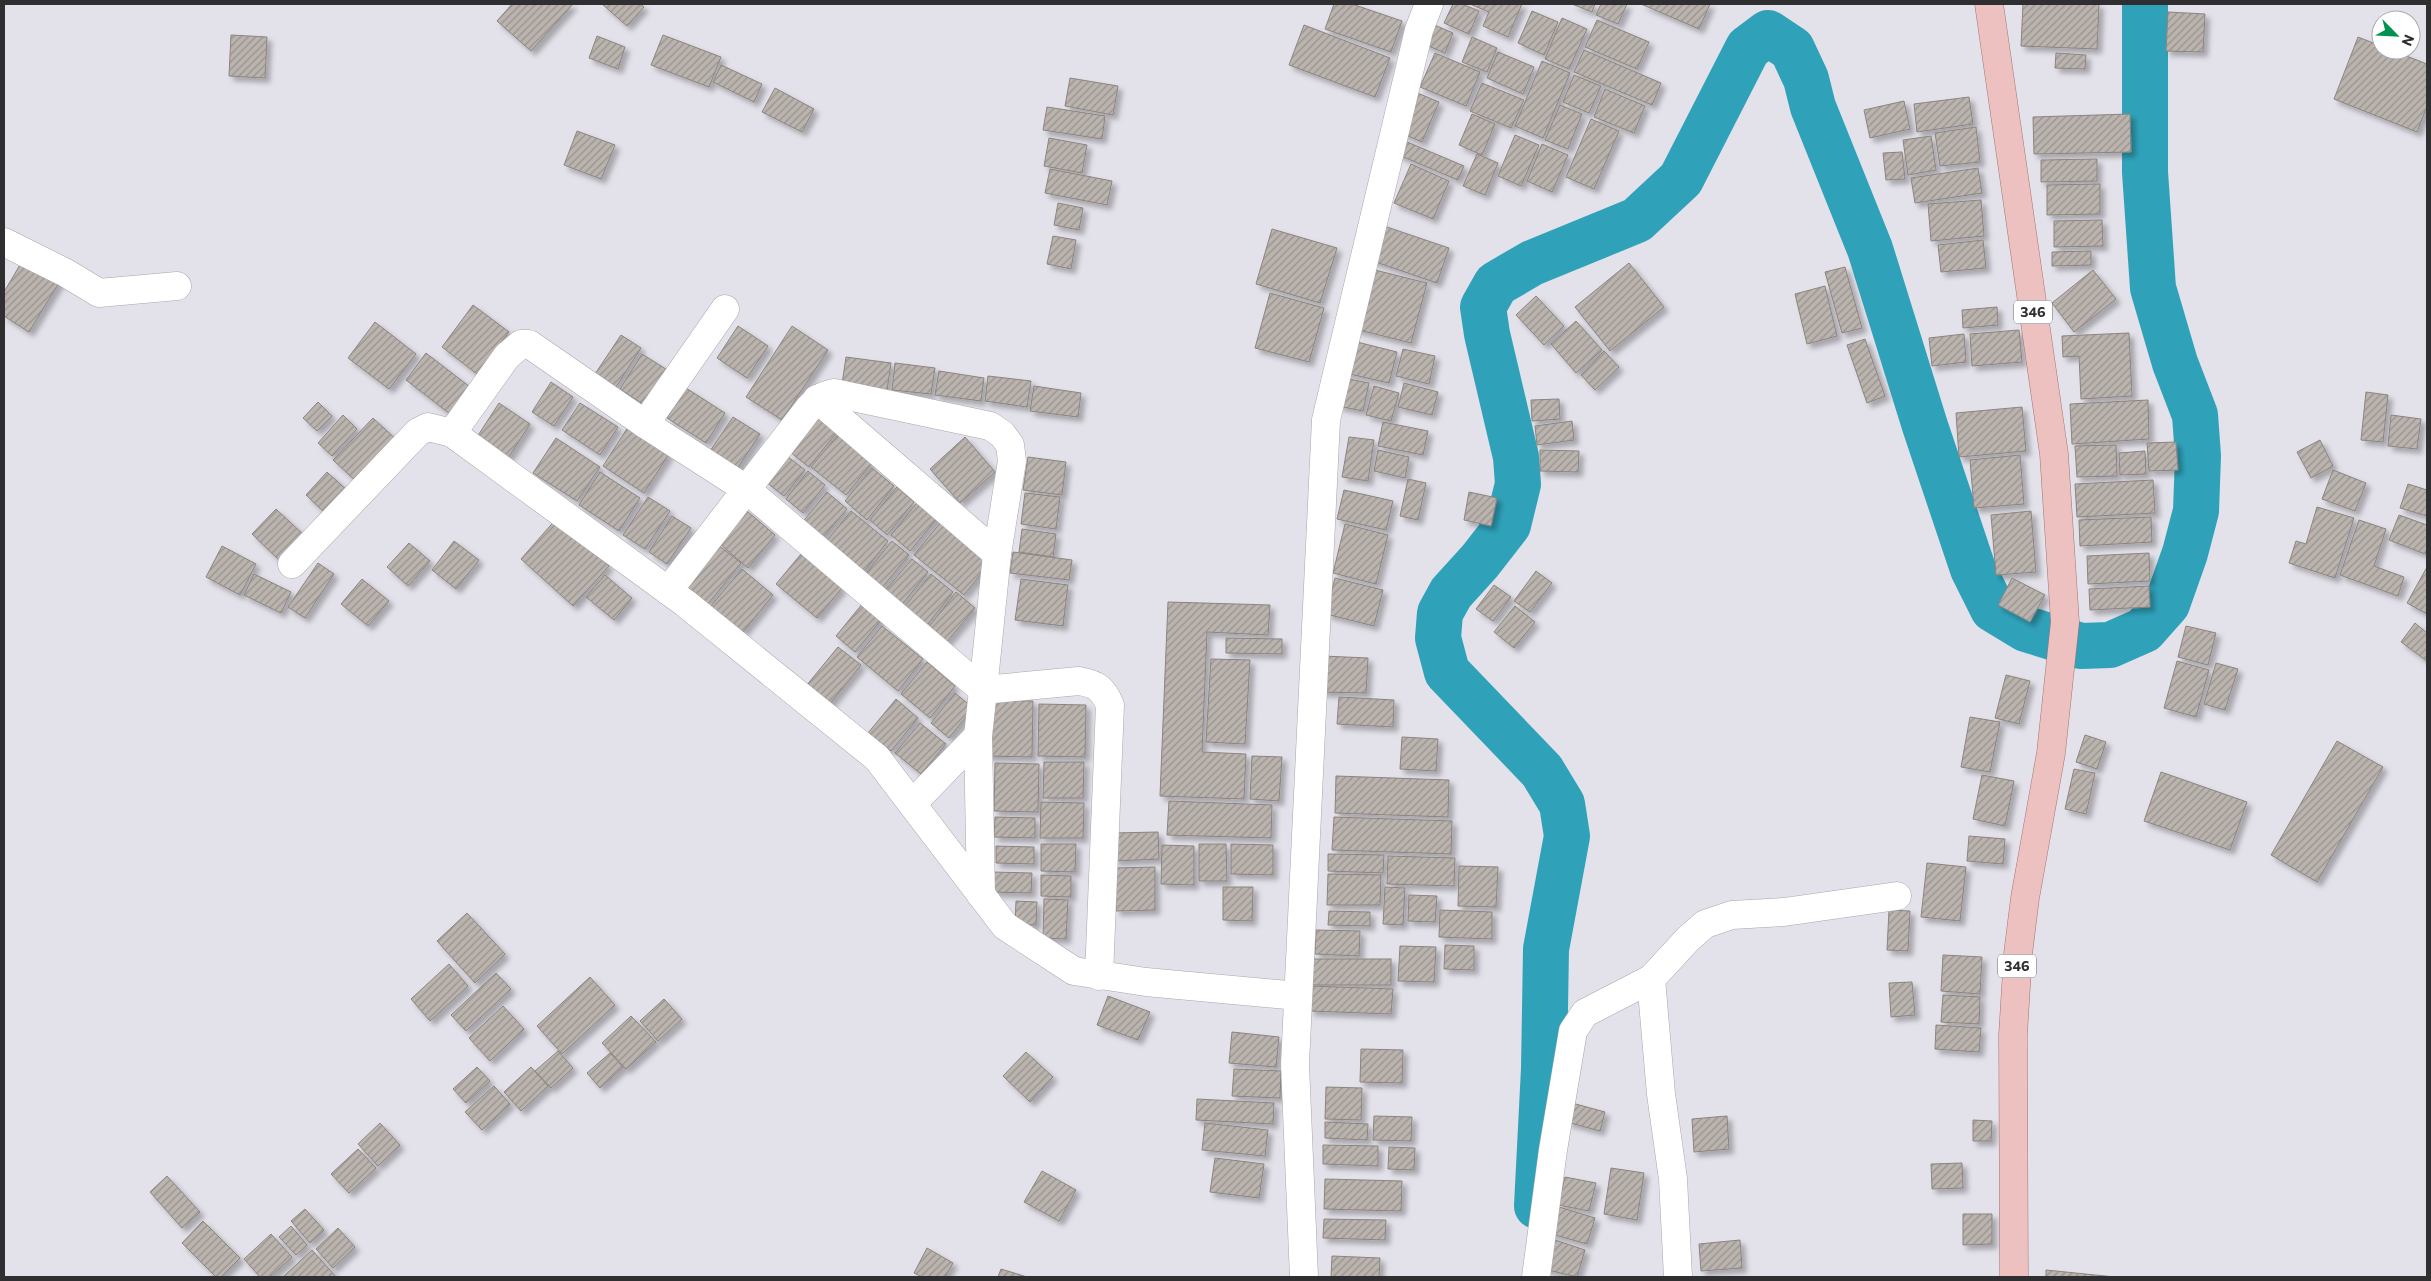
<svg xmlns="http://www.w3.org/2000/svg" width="2431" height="1281" font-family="Commissioner,sans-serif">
	<defs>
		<pattern id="building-hatch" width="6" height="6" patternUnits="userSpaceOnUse" patternTransform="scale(1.25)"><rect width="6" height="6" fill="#bab3ae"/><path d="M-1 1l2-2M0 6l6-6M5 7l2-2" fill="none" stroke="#98928e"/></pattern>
		<filter id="shadow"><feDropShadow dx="4.5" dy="4.5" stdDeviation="2.5" flood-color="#0004"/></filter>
	</defs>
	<rect width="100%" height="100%" fill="#e3e1e9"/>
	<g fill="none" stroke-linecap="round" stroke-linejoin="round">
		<!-- river -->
		<path stroke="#2fa2ba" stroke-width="46" d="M1537,1206L1544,1069L1546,949L1567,836L1562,804L1542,771L1447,672L1438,638L1440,613L1451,593L1480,561L1508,525L1518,484L1516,457L1487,334L1483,307L1496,284L1532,263L1637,220L1681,179L1748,48L1768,33L1792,49L1806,79L1813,107L1870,249L1925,426L1973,569L1993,609L2026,629L2081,646L2110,645L2144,630L2167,604L2185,553L2196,511L2198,456L2195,415L2175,363L2153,288L2145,172V4"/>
	</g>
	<!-- building -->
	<g fill="url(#building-hatch)" stroke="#8b847f" filter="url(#shadow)">
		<path d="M512,4H573L531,51L497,21Z"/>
		<path d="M602,4H640L644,7L627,26Z"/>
		<path d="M1334,4H1352L1402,21L1391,52L1325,29Z"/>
		<path d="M1453,4H1462L1479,11L1469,34L1444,23Z"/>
		<path d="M1470,4H1522L1508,37L1483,26L1489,12Z"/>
		<path d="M1572,4H1595L1592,12Z"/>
		<path d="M1601,4H1627L1618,24L1596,15Z"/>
		<path d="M1641,4H1710L1699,29Z"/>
		<path d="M2023,4H2099L2097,49L2021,46Z"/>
		<path d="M1532,11L1558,22L1544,55L1518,43Z"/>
		<path d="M2168,12L2205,14L2203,52L2166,51Z"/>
		<path d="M1562,18L1587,29L1569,69L1545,59Z"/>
		<path d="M1597,20L1649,42L1637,69L1585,47Z"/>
		<path d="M1432,24L1453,33L1445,53L1424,44Z"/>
		<path d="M1304,25L1390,58L1375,97L1289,65Z"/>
		<path d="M231,35L267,37L265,78L229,76Z"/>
		<path d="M663,35L721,57L709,87L651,65Z"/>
		<path d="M597,36L625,47L618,69L589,58Z"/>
		<path d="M1472,37L1497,48L1487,72L1462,62Z"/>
		<path d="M2358,37L2381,46V50H2391L2427,64V106L2417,132L2334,99Z"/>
		<path d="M1584,50L1661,83L1652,105L1574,72Z"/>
		<path d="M1498,52L1534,67L1523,94L1487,78Z"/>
		<path d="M1435,53L1480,72L1466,106L1420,87Z"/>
		<path d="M2056,53L2086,55L2085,69L2055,68Z"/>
		<path d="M1542,61L1570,73L1543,138L1515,126Z"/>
		<path d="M721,65L762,84L754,102L713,82Z"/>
		<path d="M1574,75L1601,86L1589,113L1563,102Z"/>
		<path d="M1070,78L1118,86L1113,115L1065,106Z"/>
		<path d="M1482,83L1524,100L1511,128L1470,111Z"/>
		<path d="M775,88L814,109L802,132L762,112Z"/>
		<path d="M1605,89L1645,106L1634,133L1594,117Z"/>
		<path d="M1415,92L1439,102L1422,142L1399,132Z"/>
		<path d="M1969,97L1973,124L1917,132L1914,104Z"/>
		<path d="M1904,101L1910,129L1870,138L1864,110Z"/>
		<path d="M1560,105L1582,114L1568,149L1545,140Z"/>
		<path d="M1047,107L1105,116L1102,139L1043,130Z"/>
		<path d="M1472,114L1495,124L1482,155L1459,145Z"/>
		<path d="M2130,114L2131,152L2034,154L2033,117Z"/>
		<path d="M1591,119L1619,131L1594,189L1566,177Z"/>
		<path d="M1976,127L1980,162L1940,166L1935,133Z"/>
		<path d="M577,131L615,145L601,179L564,165Z"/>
		<path d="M1515,135L1539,145L1521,186L1498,176Z"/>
		<path d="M1931,136L1936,170L1908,175L1903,140Z"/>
		<path d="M1049,138L1087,145L1082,173L1044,166Z"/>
		<path d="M1400,139L1464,166L1458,180L1394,153Z"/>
		<path d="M1542,144L1568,155L1552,192L1527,181Z"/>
		<path d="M1902,152L1905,179L1886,180L1883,153Z"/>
		<path d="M1477,154L1498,163L1485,195L1463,186Z"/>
		<path d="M2097,159V181L2041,182V160Z"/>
		<path d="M1411,164L1449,181L1433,219L1394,203Z"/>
		<path d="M1978,168L1982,193L1915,203L1911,178Z"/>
		<path d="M1050,169L1112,181L1107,205L1045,193Z"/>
		<path d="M2100,184V214L2047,215V185Z"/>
		<path d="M1981,200L1984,236L1931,241L1928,204Z"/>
		<path d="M1058,203L1083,208L1079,230L1054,225Z"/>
		<path d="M2102,220L2103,246L2054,247V221Z"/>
		<path d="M1378,224L1449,248L1437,283L1367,259Z"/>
		<path d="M1272,229L1337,248L1320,303L1256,284Z"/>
		<path d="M1053,236L1076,240L1071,269L1047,264Z"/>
		<path d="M1983,240L1986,268L1941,272L1938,245Z"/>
		<path d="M2091,251V265L2052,266V252Z"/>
		<path d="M24,258L60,281L29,332L4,316V292Z"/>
		<path d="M1629,263L1664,307L1610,351L1575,307Z"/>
		<path d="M1845,267L1862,328L1842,333L1825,272Z"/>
		<path d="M1367,268L1427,283L1411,343L1351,328Z"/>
		<path d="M2093,270L2116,299L2074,332L2052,303Z"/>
		<path d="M1825,286L1837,336L1807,344L1795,294Z"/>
		<path d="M1270,293L1324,308L1309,362L1255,348Z"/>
		<path d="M1536,296L1564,326L1544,345L1516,315Z"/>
		<path d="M473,305L509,332L477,374L442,347Z"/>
		<path d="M1997,307L1998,325L1963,328L1962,310Z"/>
		<path d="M1576,321L1602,350L1576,373L1551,344Z"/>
		<path d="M375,322L416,354L389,389L348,358Z"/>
		<path d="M738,326L768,346L747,378L717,358Z"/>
		<path d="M792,326L828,350L782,420L746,397Z"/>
		<path d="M2019,330L2022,362L1972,366L1970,334Z"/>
		<path d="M2129,333L2132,396L2081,399L2079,356L2063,357L2062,336Z"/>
		<path d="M1964,334L1966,362L1932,366L1929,338Z"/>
		<path d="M621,335L641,348L616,387L595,374Z"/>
		<path d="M1865,339L1885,396L1867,403L1847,345Z"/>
		<path d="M1349,340L1397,352L1389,383L1341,372Z"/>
		<path d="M1403,349L1435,356L1429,384L1396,376Z"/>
		<path d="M1604,351L1619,367L1595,390L1581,375Z"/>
		<path d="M426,353L470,387L450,414L406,380Z"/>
		<path d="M642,354L669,371L646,406L620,389Z"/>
		<path d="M846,357L891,363L887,390L842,384Z"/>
		<path d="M895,363L935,368L931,394L892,390Z"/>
		<path d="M939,371L984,378L981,401L935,395Z"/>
		<path d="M988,376L1031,381L1027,407L985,401Z"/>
		<path d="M1344,378L1369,383L1363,411L1338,406Z"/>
		<path d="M551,382L573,397L554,426L532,412Z"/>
		<path d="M1404,383L1438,392L1432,415L1398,407Z"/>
		<path d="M1034,386L1081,393L1078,417L1030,411Z"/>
		<path d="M1374,386L1399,393L1391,421L1366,415Z"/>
		<path d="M686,388L725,413L706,443L667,418Z"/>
		<path d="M2366,392L2388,395L2383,442L2361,440Z"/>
		<path d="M1559,399L1560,419L1532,421L1531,400Z"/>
		<path d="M2148,400L2149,439L2072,444L2070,404Z"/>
		<path d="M318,402L332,416L317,431L303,418Z"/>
		<path d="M499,403L530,424L508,458L477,437Z"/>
		<path d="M580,403L618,427L600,455L562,430Z"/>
		<path d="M2022,407L2026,451L1959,457L1956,413Z"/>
		<path d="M343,415L357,429L332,456L318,443Z"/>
		<path d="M2391,415L2421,419L2417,449L2388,446Z"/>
		<path d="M819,416L838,431L809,467L790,452Z"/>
		<path d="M733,417L760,434L733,475L706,457Z"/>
		<path d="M373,418L400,443L360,485L333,460Z"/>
		<path d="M1572,421L1574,440L1537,445L1535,426Z"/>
		<path d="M1383,422L1428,431L1423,455L1378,446Z"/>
		<path d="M628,427L669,454L644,493L603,466Z"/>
		<path d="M838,435L872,463L846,495L811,467Z"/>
		<path d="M965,437L995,472L960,503L930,469Z"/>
		<path d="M1349,437L1374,440L1368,481L1342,477Z"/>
		<path d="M556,438L600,467L577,501L533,473Z"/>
		<path d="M2320,440L2333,466L2311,478L2297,452Z"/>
		<path d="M2176,442L2178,470L2149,471L2147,443Z"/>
		<path d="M2116,445L2117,476L2077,477L2075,446Z"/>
		<path d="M1378,450L1409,457L1405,478L1374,471Z"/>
		<path d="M1540,450L1579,451L1578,472L1540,471Z"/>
		<path d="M2145,451L2146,474L2120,475L2119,453Z"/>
		<path d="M2020,455L2024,504L1974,508L1970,460Z"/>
		<path d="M787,456L805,470L784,496L766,482Z"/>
		<path d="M1028,457L1066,462L1062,495L1023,490Z"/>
		<path d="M872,468L894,486L867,520L845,501Z"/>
		<path d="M2333,470L2366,483L2355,511L2322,499Z"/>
		<path d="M808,471L825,485L803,513L786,499Z"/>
		<path d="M327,472L348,491L326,514L306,495Z"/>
		<path d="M600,472L640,498L619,531L579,505Z"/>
		<path d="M1408,479L1426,483L1418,520L1400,516Z"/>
		<path d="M2153,480L2155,513L2077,517L2075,484Z"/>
		<path d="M2408,484L2427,490V516L2400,508Z"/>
		<path d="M897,487L914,502L887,535L870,520Z"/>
		<path d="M1344,490L1393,501L1386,530L1337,519Z"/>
		<path d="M827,492L847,509L821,540L801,524Z"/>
		<path d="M1469,492L1497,498L1491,526L1464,520Z"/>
		<path d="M1025,493L1060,497L1056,529L1021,524Z"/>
		<path d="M648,497L670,511L645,549L623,535Z"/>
		<path d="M920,499L940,515L910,551L891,535Z"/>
		<path d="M2317,507L2354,518L2335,578L2289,563L2296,541L2306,544Z"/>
		<path d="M276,509L306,537L282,563L252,534Z"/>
		<path d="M747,511L775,535L748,568L720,544Z"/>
		<path d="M851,511L888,541L863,573L826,542Z"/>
		<path d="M2031,511L2036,572L1996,575L1991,515Z"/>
		<path d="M2399,515L2427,525V548L2425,554L2389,540Z"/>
		<path d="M672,516L691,528L667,564L649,552Z"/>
		<path d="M945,517L994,558L964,595L914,555Z"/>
		<path d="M2151,517L2152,542L2080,546L2079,520Z"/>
		<path d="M557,518L609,566L573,606L521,559Z"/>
		<path d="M2359,520L2386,529L2374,566L2404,577L2398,596L2340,575Z"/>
		<path d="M1345,524L1388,535L1376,584L1333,573Z"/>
		<path d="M1022,529L1056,534L1053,557L1019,552Z"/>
		<path d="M454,541L479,560L456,589L432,570Z"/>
		<path d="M892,541L909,555L880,590L863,577Z"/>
		<path d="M409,543L430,561L408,586L387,567Z"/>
		<path d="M717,544L741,563L708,604L684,584Z"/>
		<path d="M222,546L256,564L240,595L206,577Z"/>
		<path d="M1013,552L1072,560L1069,580L1010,573Z"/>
		<path d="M2149,553L2150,581L2088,584L2087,556Z"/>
		<path d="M801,554L842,588L817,618L776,584Z"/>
		<path d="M912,559L928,572L900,607L883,593Z"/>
		<path d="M318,563L334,574L305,618L288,607Z"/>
		<path d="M2427,567V614L2407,603Z"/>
		<path d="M742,569L773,595L743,632L711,606Z"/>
		<path d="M1536,571L1552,583L1530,612L1514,601Z"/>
		<path d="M254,574L291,592L281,613L244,595Z"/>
		<path d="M931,574L953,592L924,629L902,610Z"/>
		<path d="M605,575L632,598L614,620L586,597Z"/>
		<path d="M1335,578L1383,590L1374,626L1326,614Z"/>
		<path d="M2012,578L2045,595L2030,622L1998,605Z"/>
		<path d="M362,579L389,601L368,626L341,604Z"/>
		<path d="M1021,579L1068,585L1063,626L1015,620Z"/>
		<path d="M1494,585L1511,597L1493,621L1476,609Z"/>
		<path d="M2149,586L2150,607L2090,610L2089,589Z"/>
		<path d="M956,592L975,608L946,643L928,628Z"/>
		<path d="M1168,602L1270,605L1268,635L1207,632L1202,752L1246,754L1244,799L1160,796Z"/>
		<path d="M863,603L882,619L855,652L836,636Z"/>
		<path d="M1515,606L1535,622L1514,648L1494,632Z"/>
		<path d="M2415,623L2427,633V661L2401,642Z"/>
		<path d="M882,626L923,659L898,691L857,657Z"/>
		<path d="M2186,626L2216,633L2208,665L2178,657Z"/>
		<path d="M1226,638L1282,639V654L1226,653Z"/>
		<path d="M838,647L861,665L829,705L806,686Z"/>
		<path d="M1323,656L1368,658L1366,693L1321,692Z"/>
		<path d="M1211,659L1250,660L1245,744L1206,742Z"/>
		<path d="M2177,661L2209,670L2196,717L2164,708Z"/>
		<path d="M927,662L955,686L930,718L901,694Z"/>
		<path d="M2216,663L2238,669L2225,710L2204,704Z"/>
		<path d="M2006,675L2030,681L2019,724L1995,718Z"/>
		<path d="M955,693L973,708L949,738L931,723Z"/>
		<path d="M1339,697L1394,700L1393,727L1337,724Z"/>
		<path d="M896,699L918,718L891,751L868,733Z"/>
		<path d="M987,700L1033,701L1032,757L986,756Z"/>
		<path d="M1039,704L1086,705L1085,757L1038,756Z"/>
		<path d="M1970,717L2000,722L1990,772L1961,767Z"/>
		<path d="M920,723L946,744L921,774L895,753Z"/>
		<path d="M2085,735L2106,742L2097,769L2076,762Z"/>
		<path d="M1402,737L1438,739L1436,771L1400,769Z"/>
		<path d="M2337,741L2383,767L2317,882L2271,855Z"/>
		<path d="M1252,756L1282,757L1279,801L1250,799Z"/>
		<path d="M1044,762H1084L1083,798H1043Z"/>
		<path d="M995,763L1039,764L1038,812L994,811Z"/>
		<path d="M2074,769L2095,773L2086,814L2065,809Z"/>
		<path d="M2161,772L2247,802L2230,850L2144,821Z"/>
		<path d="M1982,775L2014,781L2005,826L1973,819Z"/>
		<path d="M1336,776L1449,780L1448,817L1335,813Z"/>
		<path d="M1169,801L1272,805L1271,838L1167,835Z"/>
		<path d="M1041,802L1084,803L1083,838H1040Z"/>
		<path d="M995,817L1035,818V838L994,837Z"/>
		<path d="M1334,817L1452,821L1451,854L1332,850Z"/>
		<path d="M1158,832L1159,859L1114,861L1113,833Z"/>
		<path d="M1969,836L2005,839L2003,864L1967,861Z"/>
		<path d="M1041,844H1076L1075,872L1041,871Z"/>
		<path d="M1199,844H1226L1227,881H1199Z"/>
		<path d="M1231,844L1273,845V875L1231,874Z"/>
		<path d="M1162,845L1194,846V885L1161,884Z"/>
		<path d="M996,846L1034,847V864L996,863Z"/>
		<path d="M1328,854L1384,855L1383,873L1328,871Z"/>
		<path d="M1388,856L1455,858L1454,886L1387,884Z"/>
		<path d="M1927,863L1966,867L1960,921L1921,917Z"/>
		<path d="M1459,866L1498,867L1496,907L1458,906Z"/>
		<path d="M1155,867V910L1116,911L1115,868Z"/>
		<path d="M993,872L1032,873L1031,893L993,892Z"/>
		<path d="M1328,874L1381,875L1380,905H1327Z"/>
		<path d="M1041,875L1071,876V897L1041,896Z"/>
		<path d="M1223,887H1253L1252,921L1223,920Z"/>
		<path d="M1385,887L1405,888L1403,925L1383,924Z"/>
		<path d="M1409,895L1437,896L1435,922L1408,921Z"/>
		<path d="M1044,899L1068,900L1066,939L1043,938Z"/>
		<path d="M1016,901L1037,902L1036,925L1015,924Z"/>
		<path d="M1440,910L1492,912V939L1439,937Z"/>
		<path d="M1889,910L1910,911L1908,951L1887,950Z"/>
		<path d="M1329,911L1370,912V926L1328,925Z"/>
		<path d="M467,913L505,954L475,983L437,941Z"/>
		<path d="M1316,930L1360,931L1359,956L1315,954Z"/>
		<path d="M1445,945L1474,946V970L1444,969Z"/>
		<path d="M1400,946L1436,947L1434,982L1398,981Z"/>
		<path d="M1943,955L1982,957L1980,994L1941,991Z"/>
		<rect x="1311" y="959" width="80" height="26"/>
		<path d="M449,964L468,986L430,1021L411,999Z"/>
		<path d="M496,973L511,989L466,1031L451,1015Z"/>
		<path d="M590,977L615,1005L562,1054L537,1026Z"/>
		<path d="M1912,982L1915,1015L1891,1017L1889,983Z"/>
		<path d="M1311,986L1393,989L1391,1014L1310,1011Z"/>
		<path d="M1943,995L1980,997L1979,1024L1941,1022Z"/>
		<path d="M1108,996L1150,1012L1138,1040L1097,1025Z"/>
		<path d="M664,999L682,1019L658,1041L640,1021Z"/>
		<path d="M503,1006L524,1029L490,1061L469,1038Z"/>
		<path d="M631,1016L656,1042L626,1069L602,1043Z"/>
		<path d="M1936,1025L1981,1028L1979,1052L1935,1049Z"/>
		<path d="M1232,1032L1279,1037L1276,1067L1229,1063Z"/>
		<path d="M1361,1049L1403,1050L1402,1083L1360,1082Z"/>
		<path d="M558,1051L573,1068L551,1088L535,1071Z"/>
		<path d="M1026,1052L1053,1077L1030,1102L1003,1076Z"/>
		<path d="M610,1053L623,1067L600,1088L587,1073Z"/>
		<path d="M477,1067L490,1081L466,1103L453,1089Z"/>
		<path d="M531,1067L548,1086L521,1111L504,1092Z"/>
		<path d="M1234,1069L1281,1071L1280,1098L1232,1096Z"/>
		<path d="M494,1086L510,1104L482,1130L465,1112Z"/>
		<path d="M1326,1087L1362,1088L1361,1120L1325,1119Z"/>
		<path d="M1197,1099L1274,1103L1273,1124L1196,1120Z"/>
		<path d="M1572,1103L1605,1112L1600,1131L1567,1122Z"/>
		<path d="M1374,1116L1412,1117L1411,1141L1373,1140Z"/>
		<path d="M1727,1116L1729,1149L1694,1152L1692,1119Z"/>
		<path d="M1973,1120L1992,1121L1991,1141H1973Z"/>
		<path d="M1325,1122L1368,1124L1367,1140L1325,1138Z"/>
		<path d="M380,1123L400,1145L378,1166L358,1144Z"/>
		<path d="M1205,1123L1268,1130L1265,1156L1202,1150Z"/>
		<path d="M1323,1145L1378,1146V1166L1323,1164Z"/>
		<path d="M1389,1147L1415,1148L1414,1170L1388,1169Z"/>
		<path d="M358,1149L376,1168L349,1193L331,1174Z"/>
		<path d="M1215,1158L1264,1164L1259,1198L1210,1192Z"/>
		<path d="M1962,1163L1963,1188L1932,1189L1931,1164Z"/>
		<path d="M1611,1168L1644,1173L1637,1220L1604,1214Z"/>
		<path d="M1042,1171L1076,1190L1059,1221L1024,1202Z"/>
		<path d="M167,1176L200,1212L182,1228L150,1192Z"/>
		<path d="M1565,1177L1596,1183L1589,1211L1558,1205Z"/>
		<path d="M1325,1179L1402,1181L1401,1211L1324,1209Z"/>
		<path d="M1556,1206L1595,1218L1587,1244L1548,1233Z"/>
		<path d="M305,1209L324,1230L310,1243L291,1221Z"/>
		<path d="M1963,1214H1992V1244L1963,1245Z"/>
		<path d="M1324,1219L1386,1220L1385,1240L1323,1238Z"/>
		<path d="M203,1221L240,1258L221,1277H216L182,1243Z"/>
		<path d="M291,1226L307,1245L296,1255L279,1237Z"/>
		<path d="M338,1228L355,1247L333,1268L316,1249Z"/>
		<path d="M271,1234L292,1257L270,1277H260L244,1259Z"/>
		<path d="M1549,1238L1585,1250L1577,1277L1540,1268Z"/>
		<path d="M1740,1240L1742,1268L1701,1271L1699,1244Z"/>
		<path d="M927,1248L953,1263L945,1277H922L914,1273Z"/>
		<path d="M312,1250L336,1277H283Z"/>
		<path d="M1332,1256L1380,1258L1379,1277H1331Z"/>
		<path d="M1001,1269L1027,1277H998Z"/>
		<path d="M2046,1270L2115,1277H2046Z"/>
	</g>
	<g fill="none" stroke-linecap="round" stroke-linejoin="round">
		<defs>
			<g id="minor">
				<path d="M4,242L66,273L99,293L177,286"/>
				<path d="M817,399L997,554"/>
				<path d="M645,424L725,309"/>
				<path d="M452,433L507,356L521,344H529L645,424L746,489L983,690L978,736L981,895"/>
				<path d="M292,564L418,432L428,427L452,433L685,603L877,758L1005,926L1074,971L1146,982L1298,996"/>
				<path d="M668,591L809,408C817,399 823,395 834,393L990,426L1002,434L1010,445L1012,461L997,554L983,690L1079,681C1097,684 1103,689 1110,705L1099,976"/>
				<path d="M912,804L978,736"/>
				<path d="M1651,979L1661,1094L1673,1179L1678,1277"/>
				<path d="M1304,1277L1295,1064L1326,420L1419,30L1429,4"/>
				<path d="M1536,1277L1553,1150L1573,1031L1585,1013L1651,979L1688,939L1705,924L1732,915L1784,912L1897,896"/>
			</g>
			<path id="major" d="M1989,4L2054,454L2065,622L2051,753L2025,898L2018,954L2013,1035L2014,1277"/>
		</defs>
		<!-- minor casing -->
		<use href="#minor" stroke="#a9a6ae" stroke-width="29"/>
		<!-- major casing -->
		<use href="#major" stroke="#a37273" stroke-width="29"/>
		<!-- minor -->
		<use href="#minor" stroke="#fff" stroke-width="28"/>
		<!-- major -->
		<use href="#major" stroke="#edc1c0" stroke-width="28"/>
	</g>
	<g text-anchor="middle" stroke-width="4.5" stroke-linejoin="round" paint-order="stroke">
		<!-- shield labels -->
		<g fill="#fff" stroke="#6d6d6f" stroke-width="1">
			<rect x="2014" y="300.5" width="38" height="23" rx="4"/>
			<rect x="1998" y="954.5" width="38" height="23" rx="4"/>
		</g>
		<g font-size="14" font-weight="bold" fill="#2f2e31">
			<text x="2033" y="317">346</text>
			<text x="2017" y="971">346</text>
		</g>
	</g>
	<!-- border -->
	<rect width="2431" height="1281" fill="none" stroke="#2f2e31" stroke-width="10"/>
	<!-- north arrow -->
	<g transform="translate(2396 35) rotate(114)"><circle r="24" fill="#ffffff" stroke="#acabad"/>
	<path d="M0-4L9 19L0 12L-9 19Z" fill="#019150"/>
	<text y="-8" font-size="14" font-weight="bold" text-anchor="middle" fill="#2f2e31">N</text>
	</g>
</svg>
